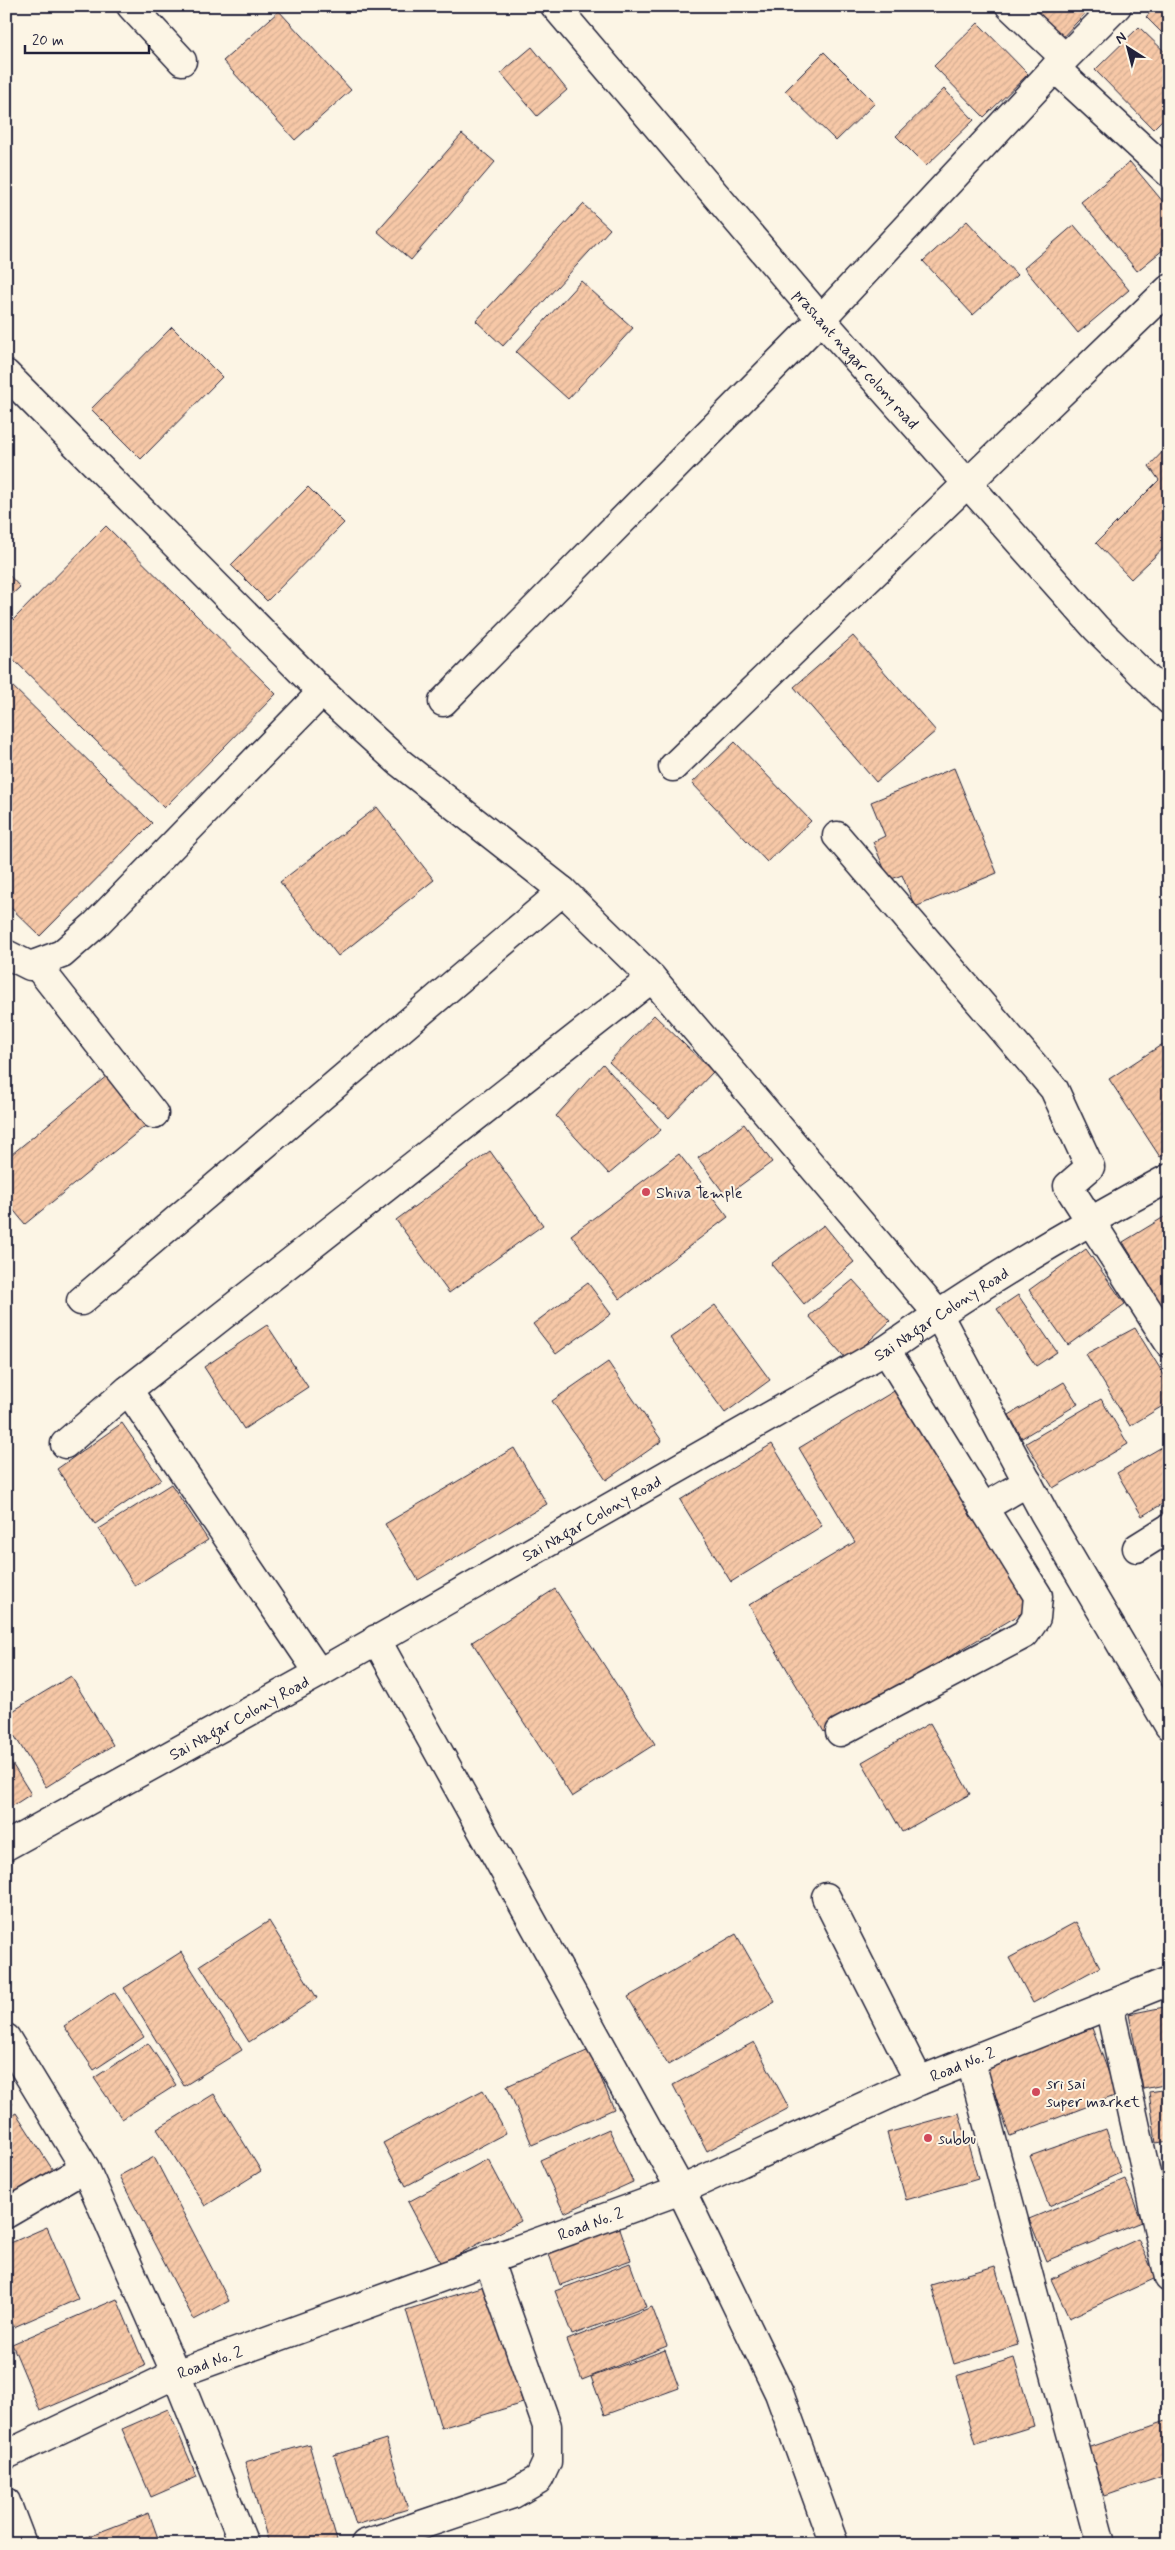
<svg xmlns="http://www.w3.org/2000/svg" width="1175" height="2550" font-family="Mynerve,sans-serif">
	<defs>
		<pattern id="building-hatch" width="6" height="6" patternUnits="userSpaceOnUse" patternTransform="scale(1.25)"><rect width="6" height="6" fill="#f7c8a7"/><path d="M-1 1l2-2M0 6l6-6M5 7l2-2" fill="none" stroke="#d3ac91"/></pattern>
	</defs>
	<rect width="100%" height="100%" fill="#fcf5e5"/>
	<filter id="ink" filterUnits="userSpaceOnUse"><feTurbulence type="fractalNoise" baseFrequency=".02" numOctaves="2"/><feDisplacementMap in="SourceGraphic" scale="10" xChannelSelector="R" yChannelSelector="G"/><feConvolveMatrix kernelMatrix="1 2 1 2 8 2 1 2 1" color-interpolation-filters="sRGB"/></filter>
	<g filter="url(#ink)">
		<!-- building -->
		<g fill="url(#building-hatch)" stroke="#22223b">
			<path d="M1027,6H1092L1061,39Z"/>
			<path d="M1156,6H1169V40L1146,17Z"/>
			<path d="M279,11L351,90L295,140L223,61Z"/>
			<path d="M978,23L1028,74L984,117L934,66Z"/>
			<path d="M1139,27L1169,56V113L1153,129L1095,70Z"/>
			<path d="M532,47L567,90L537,116L501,73Z"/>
			<path d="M824,52L875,103L836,141L785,91Z"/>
			<path d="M944,89L974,120L926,166L896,136Z"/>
			<path d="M1169,128V145L1160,136Z"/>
			<path d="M462,134L495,162L411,260L377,231Z"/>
			<path d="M1130,162L1169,209V245L1137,271L1081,202Z"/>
			<path d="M583,204L610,229L503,346L476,321Z"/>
			<path d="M967,221L1017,275L973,315L923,261Z"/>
			<path d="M1074,225L1129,290L1078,333L1024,268Z"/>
			<path d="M581,281L633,328L568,399L516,352Z"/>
			<path d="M172,327L222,377L141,459L91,409Z"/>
			<path d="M1169,445V543L1131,579L1096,543L1159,480L1149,466Z"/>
			<path d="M308,487L344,523L267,601L231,565Z"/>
			<path d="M106,526L276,694L164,808L6,652V627Z"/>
			<path d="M6,572L20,587L6,600Z"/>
			<path d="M853,636L936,731L876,782L794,687Z"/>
			<path d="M6,680L152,823L40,936L6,903Z"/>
			<path d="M735,742L811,821L767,862L692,783Z"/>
			<path d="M954,768L997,873L915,907L902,875L889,880L873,842L885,836L871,802Z"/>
			<path d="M377,807L434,880L338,956L280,882Z"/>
			<path d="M654,1015L713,1072L669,1118L609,1062Z"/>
			<path d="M1169,1040V1152L1160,1157L1109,1079Z"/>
			<path d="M603,1064L661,1130L609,1174L556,1116Z"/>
			<path d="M108,1075L149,1123L25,1224L6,1201V1159Z"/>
			<path d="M744,1124L772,1162L726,1196L698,1158Z"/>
			<path d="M490,1151L543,1225L449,1293L396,1220Z"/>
			<path d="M679,1154L728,1217L620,1299L571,1235Z"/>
			<path d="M1169,1214V1318L1123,1242Z"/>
			<path d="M824,1225L854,1262L804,1304L771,1264Z"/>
			<path d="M1086,1249L1125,1304L1068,1345L1029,1290Z"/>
			<path d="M853,1280L890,1321L848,1361L809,1316Z"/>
			<path d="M588,1283L611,1314L556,1354L533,1324Z"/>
			<path d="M1018,1295L1057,1352L1036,1366L997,1309Z"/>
			<path d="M715,1305L770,1380L725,1413L670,1338Z"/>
			<path d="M267,1325L308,1387L244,1429L204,1367Z"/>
			<path d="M1135,1328L1169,1383V1402L1130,1426L1086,1354Z"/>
			<path d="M608,1362L662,1441L606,1480L552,1401Z"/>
			<path d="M1064,1382L1078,1404L1022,1438L1009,1415Z"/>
			<path d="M901,1387L1032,1607L824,1732L749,1605L855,1542L799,1448Z"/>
			<path d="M1101,1399L1128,1444L1053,1488L1026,1443Z"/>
			<path d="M122,1423L161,1479L95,1524L57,1469Z"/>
			<path d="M1169,1443V1500L1142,1516L1117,1473Z"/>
			<path d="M772,1444L822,1526L731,1582L680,1500Z"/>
			<path d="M514,1448L547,1504L418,1580L385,1524Z"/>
			<path d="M171,1484L208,1540L135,1586L99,1529Z"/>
			<path d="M555,1589L655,1744L572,1797L472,1642Z"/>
			<path d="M71,1676L113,1745L46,1787L6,1722V1715Z"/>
			<path d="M930,1723L970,1794L902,1832L862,1762Z"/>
			<path d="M6,1754L31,1794L6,1810Z"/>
			<path d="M269,1921L317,1998L249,2042L200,1965Z"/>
			<path d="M1076,1922L1100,1967L1033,2003L1009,1958Z"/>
			<path d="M736,1934L775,2002L668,2065L628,1997Z"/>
			<path d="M181,1952L242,2050L184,2086L124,1988Z"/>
			<path d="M114,1992L144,2037L94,2070L64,2026Z"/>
			<path d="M1169,2006V2084L1143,2089L1129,2014Z"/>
			<path d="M1092,2028L1117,2095L1010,2136L985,2068Z"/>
			<path d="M754,2042L789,2108L707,2151L673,2085Z"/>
			<path d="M148,2043L176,2085L122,2119L94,2078Z"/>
			<path d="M589,2050L614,2109L532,2145L507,2086Z"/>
			<path d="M1169,2089V2141L1156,2143L1149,2092Z"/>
			<path d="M483,2090L506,2133L406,2186L383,2143Z"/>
			<path d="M6,2093L13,2104L6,2108Z"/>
			<path d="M214,2094L261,2171L205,2206L157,2129Z"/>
			<path d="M16,2113L58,2178L6,2211V2119Z"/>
			<path d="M959,2113L978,2179L906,2200L887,2133Z"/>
			<path d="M609,2129L633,2182L564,2213L540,2160Z"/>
			<path d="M1106,2129L1121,2173L1049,2206L1030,2156Z"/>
			<path d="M154,2157L229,2301L194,2320L119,2176Z"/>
			<path d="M488,2159L521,2221L441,2264L408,2202Z"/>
			<path d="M1125,2179L1142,2222L1046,2261L1029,2219Z"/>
			<path d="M617,2220L631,2260L560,2285L546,2246Z"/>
			<path d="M47,2227L78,2299L14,2327L6,2309V2245Z"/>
			<path d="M1138,2239L1156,2278L1069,2318L1051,2279Z"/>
			<path d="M630,2263L646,2307L572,2335L555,2291Z"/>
			<path d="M995,2266L1018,2345L954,2364L931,2285Z"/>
			<path d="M487,2285L523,2403L441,2428L406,2310Z"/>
			<path d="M117,2299L145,2366L40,2411L12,2344Z"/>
			<path d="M652,2307L667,2346L582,2380L567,2340Z"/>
			<path d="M665,2350L679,2388L605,2415L591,2377Z"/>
			<path d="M1014,2358L1034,2426L976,2444L956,2376Z"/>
			<path d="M168,2409L197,2477L151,2497L122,2429Z"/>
			<path d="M1169,2420V2474L1105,2496L1088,2448Z"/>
			<path d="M386,2439L408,2509L356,2525L334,2455Z"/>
			<path d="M309,2444L337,2541L326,2544H269L245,2462Z"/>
			<path d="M149,2513L160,2544H72L71,2543Z"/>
		</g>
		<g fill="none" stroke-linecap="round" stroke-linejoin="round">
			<defs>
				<g id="minor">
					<path d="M131,6L182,61"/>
					<path id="s1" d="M555,6L821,319L1096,628L1169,700"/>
					<path d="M1010,6L1065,58"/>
					<path d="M1055,68L1169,173"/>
					<path d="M6,374L322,692L399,762L563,891L652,978L938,1314L1044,1513L1169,1726"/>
					<path d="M443,702L821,319L1055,68L1117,6"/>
					<path d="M673,767L1169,289"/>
					<path d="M837,836L1054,1089L1090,1167L1068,1186L1169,1343"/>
					<path d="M6,954L30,966L62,954L95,925L322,692"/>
					<path d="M36,964L154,1114"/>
					<path d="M81,1301L563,891"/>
					<path d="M128,1390L319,1673"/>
					<path d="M65,1444L128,1390L652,978"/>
					<path d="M983,1508L1028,1482"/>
					<path d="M1137,1548L1169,1528"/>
					<path d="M376,1639L681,2190L779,2393L834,2544"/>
					<path d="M840,1732L1025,1634L1036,1618L1038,1596L886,1350"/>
					<path id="s2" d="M6,1846L319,1673L886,1350C976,1287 1071,1230 1169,1178"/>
					<path d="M826,1897L919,2081"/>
					<path d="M1109,2005L1169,2278"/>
					<path d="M6,2038L85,2168L176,2374L244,2544"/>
					<path d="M971,2062L1101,2544"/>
					<path d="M6,2214L85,2168"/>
					<path id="s3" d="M6,2455L176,2374L681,2190L919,2081L1169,1981"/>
					<path d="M6,2502L22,2544"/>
					<path d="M365,2544L513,2494L539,2479L547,2462V2426L488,2259"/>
				</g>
			</defs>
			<!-- minor casing -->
			<use href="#minor" stroke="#22223b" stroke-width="31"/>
			<!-- minor -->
			<use href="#minor" stroke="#fcf5e5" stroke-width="28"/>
		</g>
	</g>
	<!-- markers -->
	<g fill="#d1495b" stroke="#fcf5e5" stroke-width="2">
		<circle cx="646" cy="1192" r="5"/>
		<circle cx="1036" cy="2092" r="5"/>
		<circle cx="928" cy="2138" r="5"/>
	</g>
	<g text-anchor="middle" stroke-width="4" stroke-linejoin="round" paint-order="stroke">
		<!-- street labels -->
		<g font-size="16" fill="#22223b" stroke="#fcf5e5">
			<text dy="6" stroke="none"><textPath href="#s1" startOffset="464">prashant nagar colony road</textPath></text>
			<text dy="6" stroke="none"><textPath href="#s2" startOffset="1076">Sai Nagar Colony Road</textPath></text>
			<text dy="6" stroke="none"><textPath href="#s2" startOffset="671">Sai Nagar Colony Road</textPath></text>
			<text dy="6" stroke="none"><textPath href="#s2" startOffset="266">Sai Nagar Colony Road</textPath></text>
			<text dy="6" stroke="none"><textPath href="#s3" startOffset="1034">Road No. 2</textPath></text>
			<text dy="6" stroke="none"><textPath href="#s3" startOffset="629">Road No. 2</textPath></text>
			<text dy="6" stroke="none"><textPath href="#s3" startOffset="224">Road No. 2</textPath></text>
		</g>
		<!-- poi labels -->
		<g font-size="16" fill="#22223b" stroke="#fcf5e5" text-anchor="start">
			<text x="656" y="1198">Shiva Temple</text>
			<text x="1046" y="2089">sri sai<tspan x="1046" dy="18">super market</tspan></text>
			<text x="938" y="2144">subbu</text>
		</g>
	</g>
	<!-- margin -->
	<rect width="1175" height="2550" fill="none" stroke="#fcf5e5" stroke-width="25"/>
	<rect x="12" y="12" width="1150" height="2525" fill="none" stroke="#22223b" stroke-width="2" filter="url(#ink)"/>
	<!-- north arrow -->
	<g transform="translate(1128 48) rotate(324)" stroke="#fcf5e5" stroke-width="4" paint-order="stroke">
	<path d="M0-4L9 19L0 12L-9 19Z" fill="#22223b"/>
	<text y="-8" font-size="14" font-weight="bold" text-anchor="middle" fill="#22223b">N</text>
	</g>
	<!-- scale -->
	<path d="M25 45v8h124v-8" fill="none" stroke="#22223b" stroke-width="2.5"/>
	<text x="32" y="45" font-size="15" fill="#22223b" stroke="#fcf5e5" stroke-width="4" paint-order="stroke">20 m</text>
</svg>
